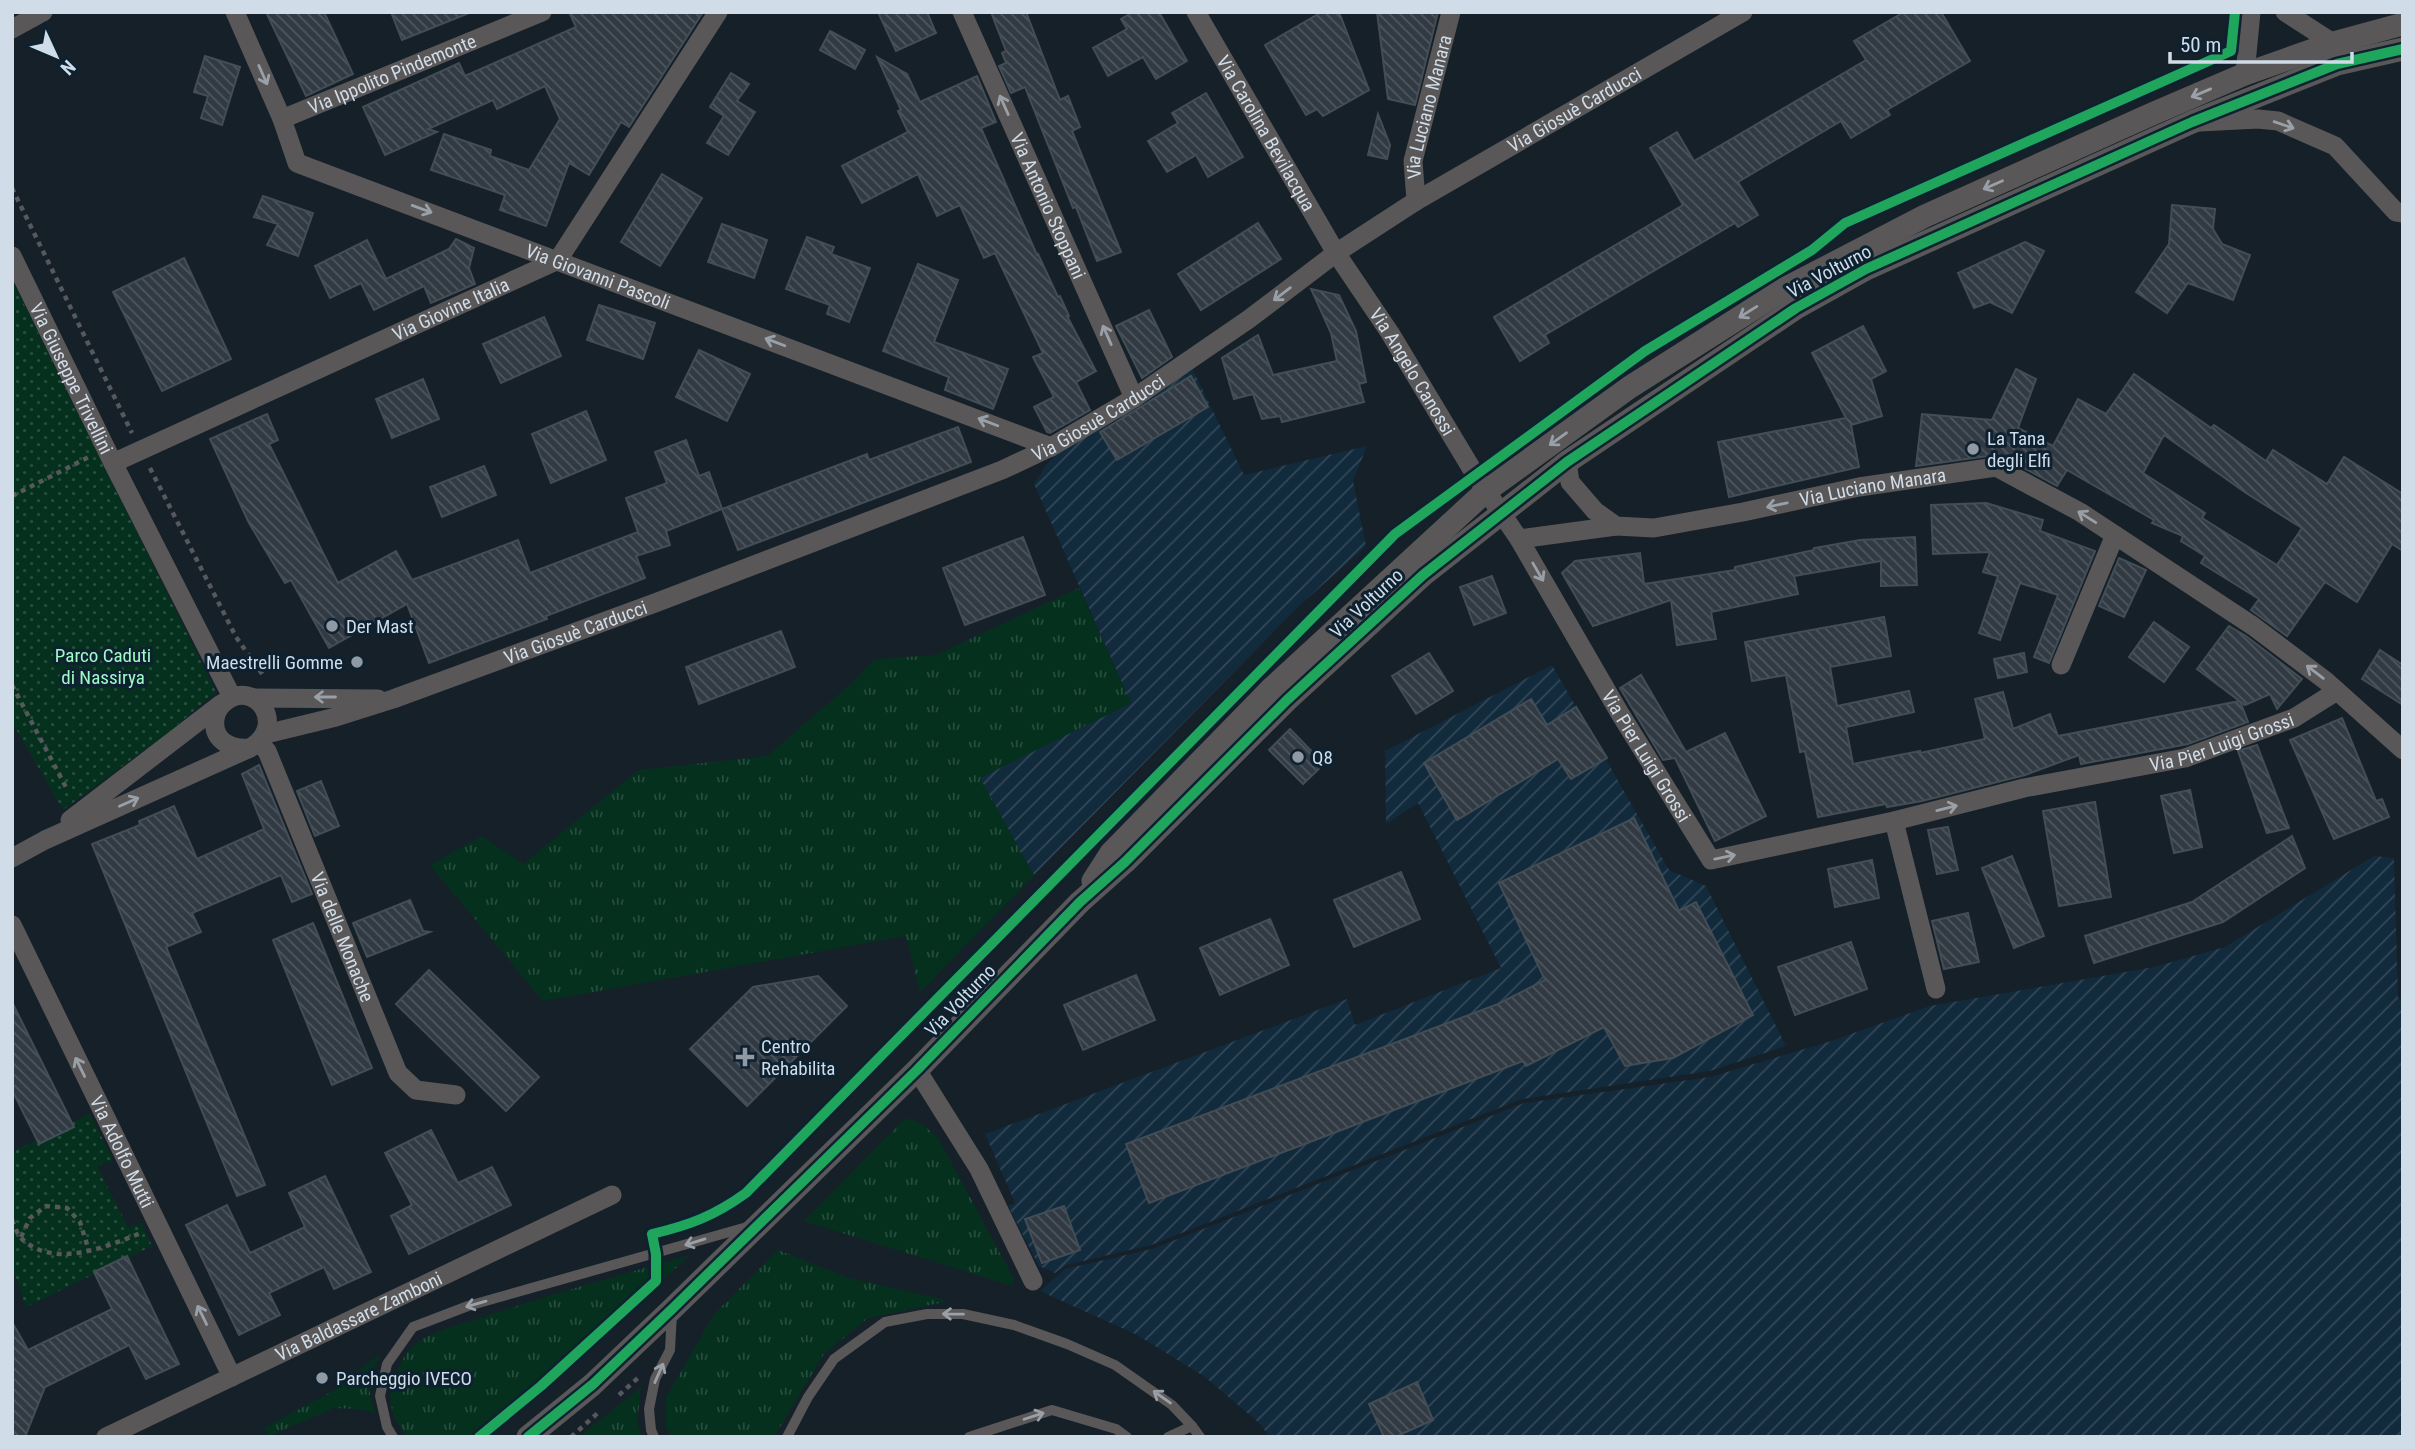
<svg xmlns="http://www.w3.org/2000/svg" width="2415" height="1449" font-family="'Roboto Condensed',sans-serif">
	<defs>
		<pattern id="industrial-furrows" width="10" height="10" patternUnits="userSpaceOnUse" patternTransform="scale(1.75)"><rect width="10" height="10" fill="#112a3c"/><path d="M-1 1l2-2M0 10L10 0M9 11l2-2" fill="none" stroke="#334858"/></pattern>
		<pattern id="grass-tufts" width="24" height="20" patternUnits="userSpaceOnUse" patternTransform="scale(1.75)"><rect width="24" height="20" fill="#05301d"/><path d="M3 7l-1-3M5 7V3M7 7l1-3M15 17l-1-3M17 17v-4M19 17l1-3" fill="none" stroke="#284d3e"/></pattern>
		<pattern id="park-dots" width="8" height="8" patternUnits="userSpaceOnUse" patternTransform="scale(1.75)"><rect width="8" height="8" fill="#05301d"/><path d="M2 2h.1M6 6h.1" fill="none" stroke="#284d3e" stroke-width="1.8" stroke-linecap="round"/></pattern>
		<pattern id="building-back-hatch" width="6" height="6" patternUnits="userSpaceOnUse" patternTransform="scale(1.75)"><rect width="6" height="6" fill="#313a43"/><path d="M-1 5l2 2M0 0l6 6M5-1l2 2" fill="none" stroke="#4e565e"/></pattern>
	</defs>
	<rect width="100%" height="100%" fill="#152029"/>
	<!-- industrial -->
	<g fill="url(#industrial-furrows)">
		<path d="M1192,368L1244,475L1367,446L1353,481L1366,546L1299,606L1034,875L979,778L1131,703L1034,484L1047,464L1065,445Z"/>
		<path d="M1552,665L1669,870L1706,886L1786,1046L1710,1071L1522,1099L1151,1245L1066,1265L1055,1273L1039,1266L1008,1206L1015,1203L985,1134L1347,999L1355,1025L1501,968L1418,803L1386,824L1385,751Z"/>
		<path d="M2374,856L2394,858L2398,998L2403,999V1437H1270L1259,1423L1205,1377L1137,1335L1040,1291L1065,1269L1152,1249L1524,1103L1710,1077L1831,1041L1930,1006L2154,967L2225,947Z"/>
	</g>
	<!-- grass -->
	<g fill="url(#grass-tufts)">
		<path d="M1079,588L1131,703L980,778L1034,875L920,992L906,936L543,1001L430,865L482,836L523,864L639,770L767,756L852,683L875,659L936,655Z"/>
		<path d="M906,1118L922,1124L938,1138L1014,1279L1012,1286L804,1221Z"/>
		<path d="M778,1250L849,1278L949,1301L868,1318L824,1354L774,1437H672L666,1427V1398L714,1314Z"/>
		<path d="M690,1255L579,1358L487,1437H406C390,1413 385,1399 397,1372C400,1363 406,1352 414,1345C433,1330 461,1325 483,1317C551,1294 621,1275 690,1255Z"/>
		<path d="M380,1354C370,1380 365,1386 376,1413L359,1409L334,1408L269,1436L264,1428L331,1392Z"/>
		<path d="M641,1387L637,1423L642,1437H579Z"/>
	</g>
	<!-- park -->
	<g fill="url(#park-dots)">
		<path d="M12,280L216,692L170,731L63,810L12,722Z"/>
		<path d="M90,1114L113,1160L97,1166L128,1227L142,1223L152,1246L26,1307L12,1268V1152Z"/>
	</g>
	<!-- building -->
	<g fill="url(#building-back-hatch)" stroke="#434d55" stroke-width="2" fill-rule="evenodd">
		<path d="M266,12H324L353,74L306,96Z"/>
		<path d="M391,12H469V13L402,40Z"/>
		<path d="M569,12H703L629,127L621,122L589,175L569,163L546,226L500,210L505,195L431,170L444,134L491,150L490,156L529,170L560,119L545,86L497,109L493,100L428,129L437,132L385,155L363,107L459,63L465,76L576,27Z"/>
		<path d="M878,12H927L936,33L896,51Z"/>
		<path d="M991,12H1026L1060,100L1068,96L1080,127L1072,131L1121,252L1097,261L1076,207L1073,208L1025,87L1011,93L999,66L1006,63L1002,53L1006,51Z"/>
		<path d="M1133,12H1159L1187,61L1156,79L1143,57L1108,76L1093,48L1127,29L1121,19Z"/>
		<path d="M1339,12L1369,90L1323,116L1317,109L1306,115L1265,45L1320,13Z"/>
		<path d="M1377,12H1438L1415,105L1388,99Z"/>
		<path d="M1904,12H1941L1970,61L1887,110L1890,115L1851,138L1841,121L1738,182L1758,215L1738,227L1735,223L1545,335L1549,343L1520,361L1494,317L1683,205L1650,148L1677,132L1694,161L1866,60L1854,41Z"/>
		<path d="M830,31L865,50L855,69L820,50Z"/>
		<path d="M205,56L240,67L222,125L201,118L208,96L194,92Z"/>
		<path d="M877,57L907,74L920,102L977,76L996,122L981,128L1037,255L1038,254L1058,297L1060,296L1069,316H1067L1096,371L1076,382L1090,410L1050,433L1047,432L1034,407L1054,397L1033,357L1043,353L995,253L984,258L960,205L937,216L918,174L862,203L842,166L908,132L898,111L901,110Z"/>
		<path d="M731,73L749,84L737,101L755,112L728,155L707,143L724,116L710,107Z"/>
		<path d="M1206,93L1243,157L1208,177L1196,155L1167,172L1148,141L1178,123L1172,113Z"/>
		<path d="M1378,114L1390,145L1387,159L1368,155Z"/>
		<path d="M662,174L702,198L660,266L621,242Z"/>
		<path d="M263,196L313,213L298,256L267,245L278,224L254,217Z"/>
		<path d="M2172,205L2215,209L2213,229L2222,244L2250,255L2233,300L2188,283L2167,313L2136,292L2169,244Z"/>
		<path d="M1258,223L1281,259L1201,310L1178,274Z"/>
		<path d="M722,224L767,240L754,278L708,262Z"/>
		<path d="M807,237L834,247L831,254L870,268L849,322L827,314L830,305L786,289Z"/>
		<path d="M456,239L474,248L469,268L475,284L431,303L424,286L374,310L361,283L330,298L315,266L367,240L386,279L449,249Z"/>
		<path d="M2025,242L2044,251L2012,313L1990,302L1974,308L1958,273Z"/>
		<path d="M184,258L231,359L162,391L113,292Z"/>
		<path d="M918,264L958,280L934,342L1008,369L993,409L945,390L949,377L883,351Z"/>
		<path d="M1311,289L1339,295L1356,331L1366,382L1359,384L1364,402L1282,422L1280,416L1262,419L1253,394L1234,399L1222,358L1258,335L1273,375L1337,361L1331,333Z"/>
		<path d="M599,305L655,323L643,359L587,340Z"/>
		<path d="M1149,310L1172,357L1142,378L1116,326Z"/>
		<path d="M544,317L561,356L501,383L483,344Z"/>
		<path d="M1863,326L1886,371L1871,379L1882,416L1851,425L1859,467L1729,497L1718,442L1846,418L1812,353Z"/>
		<path d="M699,350L750,374L727,421L676,397Z"/>
		<path d="M2016,369L2036,379L2018,428L2053,446L2078,399L2106,414L2134,374L2211,428L2214,425L2266,461L2273,450L2327,484L2344,457L2403,494V551L2392,544L2357,602L2325,582L2287,636L2251,610L2259,599L2201,563L2205,556L2181,541L2183,536L2152,523L2154,520L2067,470L2057,486L2002,456L1995,455L1916,466L1922,414L1992,420ZM2164,435L2246,493L2302,528L2277,565L2202,518L2205,513L2143,473Z"/>
		<path d="M1191,376L1208,407L1117,460L1100,432Z"/>
		<path d="M423,379L439,419L392,438L376,399Z"/>
		<path d="M586,411L606,460L551,483L532,434Z"/>
		<path d="M267,414L278,440L269,444L338,583L396,551L412,580L518,540L530,573L638,532L626,498L667,483L655,452L686,440L699,476L709,472L722,509L666,531L670,545L636,556L645,578L546,616L547,619L429,663L407,604L329,648L291,580L285,583L249,523L210,439Z"/>
		<path d="M958,427L971,462L738,550L722,509L867,454L869,460Z"/>
		<path d="M484,466L496,495L442,517L430,487Z"/>
		<path d="M1986,503L2043,520L2040,531L2095,551L2049,663L2034,657L2058,595L2020,583L2000,640L1979,633L1998,576L1983,572L1990,552L1933,554L1931,505Z"/>
		<path d="M1023,537L1045,595L965,625L943,568Z"/>
		<path d="M1915,537L1917,585L1881,586V561L1794,576L1798,594L1711,612L1716,639L1677,645L1671,600L1593,626L1562,573L1575,561L1640,553L1644,584L1735,570V567L1814,550V548L1860,540Z"/>
		<path d="M2119,558L2146,570L2124,617L2099,606Z"/>
		<path d="M1492,576L1506,613L1474,625L1460,587Z"/>
		<path d="M1884,617L1891,656L1830,667L1837,706L1909,691L1914,712L1846,727L1853,764L1920,751V753L1985,739L1975,699L2003,692L2013,729L2050,714L2058,736L2240,701L2248,722L2188,744L2081,764L2079,755L2025,775L1922,801L1887,807L1886,804L1818,817L1805,751L1800,752L1786,675L1752,681L1745,642Z"/>
		<path d="M2154,622L2189,647L2164,682L2129,657Z"/>
		<path d="M2229,626L2246,636L2302,679L2277,709L2270,694L2245,705L2197,669Z"/>
		<path d="M781,631L795,667L699,704L686,667Z"/>
		<path d="M2380,650L2403,665V705L2362,679Z"/>
		<path d="M1429,653L1453,691L1416,714L1392,676Z"/>
		<path d="M2024,653L2027,672L1998,678L1994,659Z"/>
		<path d="M1641,675L1686,752L1725,733L1766,816L1715,841L1675,758L1663,760L1620,688Z"/>
		<path d="M1531,699L1547,725L1576,707L1607,758L1571,779L1558,759L1457,820L1424,763Z"/>
		<path d="M2342,718L2376,801L2382,799L2389,817L2334,839L2290,740Z"/>
		<path d="M1290,729L1324,764L1303,784L1269,750Z"/>
		<path d="M2257,745L2289,828L2267,833L2238,751Z"/>
		<path d="M259,765L312,894L292,902L281,875L192,913L201,932L166,947L265,1185L237,1196L92,844L140,825L139,821L174,806L197,859L264,829L242,774Z"/>
		<path d="M321,781L339,826L315,836L297,791Z"/>
		<path d="M2190,790L2202,847L2174,853L2161,796Z"/>
		<path d="M2095,802L2111,897L2059,906L2043,811Z"/>
		<path d="M1634,818L1679,911L1696,902L1753,1015L1673,1058L1625,1066L1604,1027L1526,1066L1523,1061L1149,1203L1126,1144L1498,1004L1545,980L1499,883Z"/>
		<path d="M1948,827L1958,870L1937,874L1928,830Z"/>
		<path d="M2292,836L2305,868L2223,922L2094,963L2085,936L2192,902Z"/>
		<path d="M2012,856L2044,936L2014,948L1982,868Z"/>
		<path d="M1872,860L1879,898L1835,907L1828,869Z"/>
		<path d="M1401,872L1420,919L1354,947L1334,900Z"/>
		<path d="M410,900L423,931L430,932L367,957L353,923Z"/>
		<path d="M1968,913L1979,962L1944,969L1932,921Z"/>
		<path d="M1270,919L1289,965L1220,995L1200,948Z"/>
		<path d="M313,923L372,1068L332,1085L273,940Z"/>
		<path d="M1851,942L1867,989L1795,1015L1778,967Z"/>
		<path d="M429,970L539,1077L506,1111L396,1004Z"/>
		<path d="M1136,975L1155,1020L1083,1050L1064,1005Z"/>
		<path d="M818,976L847,1006L747,1106L690,1049L753,987Z"/>
		<path d="M12,1002L74,1127L39,1144L12,1090Z"/>
		<path d="M431,1130L458,1183L492,1167L511,1205L409,1254L391,1216L412,1205L385,1153Z"/>
		<path d="M325,1176L371,1272L334,1289L324,1267L269,1293L280,1315L239,1335L186,1225L227,1205L250,1253L305,1227L289,1193Z"/>
		<path d="M1064,1206L1080,1250L1042,1263L1025,1219Z"/>
		<path d="M127,1256L179,1364L146,1379L129,1345L45,1387L25,1437H12V1322L28,1350L112,1309L94,1272Z"/>
		<path d="M1417,1382L1433,1420L1395,1437H1384L1369,1404Z"/>
	</g>
	<g fill="none" stroke-linecap="round" stroke-linejoin="round">
		<!-- path -->
		<g stroke="#56585b" stroke-width="4.5" stroke-dasharray="5 5" stroke-linecap="butt">
			<path d="M12,188L132,433"/>
			<path d="M150,468L236,637L265,678"/>
			<path d="M12,496L89,457"/>
			<path d="M12,685L68,791"/>
			<path d="M12,1220C15,1226 17,1235 22,1239C54,1269 106,1247 141,1233"/>
			<path d="M21,1237L30,1218L46,1206L67,1208L80,1222L89,1251"/>
			<path d="M619,1395L639,1377"/>
			<path d="M571,1437L599,1412"/>
		</g>
		<!-- service -->
		<g stroke="#595758" stroke-width="10">
			<path d="M1192,1426L1200,1437"/>
			<path d="M393,1437L387,1427L380,1396L387,1364L413,1327L468,1306L747,1227"/>
			<path d="M654,1437L651,1430L649,1409L655,1379L670,1350L672,1313"/>
			<path d="M787,1437L808,1397L834,1359L885,1322L927,1314H963L1014,1325L1067,1344L1115,1365L1172,1405L1192,1426L1168,1437"/>
			<path d="M969,1437L1052,1410L1116,1429L1127,1437"/>
		</g>
		<!-- minor -->
		<g stroke="#595758" stroke-width="19">
			<path id="s1" d="M235,12L282,119L297,163L1051,447"/>
			<path id="s2" d="M962,12L1134,398"/>
			<path id="s3" d="M1196,12L1336,253L1390,333L1476,476L1519,539L1619,712L1711,860L1894,821L2024,788L2185,758L2294,718L2337,691"/>
			<path d="M2285,12L2333,43"/>
			<path d="M12,29L43,12"/>
			<path d="M2245,74L2251,12"/>
			<path id="s4" d="M282,119L542,12"/>
			<path d="M2200,122L2258,119L2278,121L2335,146L2396,212L2403,213"/>
			<path id="s5" d="M1416,201L1413,161L1451,12"/>
			<path id="s6" d="M12,256L113,463L232,697"/>
			<path id="s7" d="M1567,462L1570,482L1595,511L1616,526L1654,528L1743,512L1859,487L1996,467L2080,512L2253,626L2326,681L2403,750"/>
			<path id="s8" d="M113,463L558,260L718,12"/>
			<path d="M1519,539L1616,526"/>
			<path d="M2061,665L2115,535"/>
			<path d="M253,698L378,699"/>
			<path id="s9" d="M266,734L336,717L393,699L655,603L1002,470L1051,447L1134,398L1249,319L1336,253L1416,201L1743,12"/>
			<path id="s10" d="M259,743L267,751L398,1073L416,1090L456,1095"/>
			<path d="M70,820L221,704"/>
			<path d="M1894,821L1936,989"/>
			<path d="M12,858L45,840L250,748C288,726 256,679 226,701C219,706 216,711 215,719C212,741 232,750 250,748"/>
			<path id="s11" d="M12,925L232,1377"/>
			<path d="M917,1070L979,1169L1033,1281"/>
			<path id="s12" d="M106,1437L612,1195"/>
		</g>
		<!-- tertiary -->
		<g stroke="#595758" stroke-width="23">
			<path d="M1093,881L1111,853L1271,689L1486,491L1630,387L1786,288L1925,216L2152,114L2245,74L2333,43L2403,24"/>
			<path d="M528,1437L592,1385L672,1309L917,1070L1080,902L1125,862L1287,700L1423,575L1567,462L1796,308L1866,269L2192,122L2337,64L2403,49"/>
		</g>
		<defs>
			<g id="cycleway">
				<path d="M479,1437L541,1386L656,1281V1254L652,1234C690,1225 714,1216 746,1193L1395,534L1645,351L1812,250L1845,223L2231,51L2235,12"/>
				<path d="M528,1437L592,1385L672,1309L917,1070L1080,902L1125,862L1287,700L1423,575L1567,462L1796,308L1866,269L2192,122L2337,64L2403,49"/>
			</g>
		</defs>
		<!-- cycleway casing -->
		<use href="#cycleway" stroke="#0d2131" stroke-width="15"/>
		<!-- cycleway -->
		<use href="#cycleway" stroke="#20a55d" stroke-width="10"/>
	</g>
	<!-- one-way arrows -->
	<defs><path id="oneway-shaft" d="M-6 0H5M1.5-3L5.5 0L1.5 3" fill="none" stroke-width="1.6" stroke-linecap="round" stroke-linejoin="round" transform="scale(1.75)"/></defs>
	<g stroke="#9aa0a7">
		<use href="#oneway-shaft" transform="translate(263 75) rotate(66)"/>
		<use href="#oneway-shaft" transform="translate(2201 93) rotate(157)"/>
		<use href="#oneway-shaft" transform="translate(1004 105) rotate(-114)"/>
		<use href="#oneway-shaft" transform="translate(2284 125) rotate(19)"/>
		<use href="#oneway-shaft" transform="translate(1993 185) rotate(156)"/>
		<use href="#oneway-shaft" transform="translate(422 209) rotate(20)"/>
		<use href="#oneway-shaft" transform="translate(1282 294) rotate(143)"/>
		<use href="#oneway-shaft" transform="translate(1748 312) rotate(148)"/>
		<use href="#oneway-shaft" transform="translate(1107 335) rotate(-114)"/>
		<use href="#oneway-shaft" transform="translate(775 342) rotate(-159)"/>
		<use href="#oneway-shaft" transform="translate(988 422) rotate(-159)"/>
		<use href="#oneway-shaft" transform="translate(1558 439) rotate(144)"/>
		<use href="#oneway-shaft" transform="translate(1777 505) rotate(168)"/>
		<use href="#oneway-shaft" transform="translate(2087 517) rotate(-148)"/>
		<use href="#oneway-shaft" transform="translate(1538 572) rotate(60)"/>
		<use href="#oneway-shaft" transform="translate(2315 672) rotate(-143)"/>
		<use href="#oneway-shaft" transform="translate(325 697) rotate(-180)"/>
		<use href="#oneway-shaft" transform="translate(129 802) rotate(-24)"/>
		<use href="#oneway-shaft" transform="translate(1947 808) rotate(-14)"/>
		<use href="#oneway-shaft" transform="translate(1725 857) rotate(-12)"/>
		<use href="#oneway-shaft" transform="translate(80 1067) rotate(-116)"/>
		<use href="#oneway-shaft" transform="translate(695 1242) rotate(163)"/>
		<use href="#oneway-shaft" transform="translate(476 1304) rotate(164)"/>
		<use href="#oneway-shaft" transform="translate(953 1314) rotate(-179)"/>
		<use href="#oneway-shaft" transform="translate(202 1315) rotate(-116)"/>
		<use href="#oneway-shaft" transform="translate(659 1373) rotate(-66)"/>
		<use href="#oneway-shaft" transform="translate(1162 1397) rotate(-145)"/>
		<use href="#oneway-shaft" transform="translate(1034 1416) rotate(-18)"/>
	</g>
	<!-- markers -->
	<g fill="#8f9aa4" stroke="#0d2131" stroke-width="2.5">
		<circle cx="1973" cy="449" r="7"/>
		<circle cx="332" cy="626" r="7"/>
		<circle cx="357" cy="662" r="7"/>
		<circle cx="1298" cy="757" r="7"/>
		<path d="M741.5 1046.5h7v7h7v7h-7v7h-7v-7h-7v-7h7z"/>
		<circle cx="322" cy="1378" r="7"/>
	</g>
	<g text-anchor="middle" stroke-width="6" stroke-linejoin="round" paint-order="stroke">
		<!-- street labels -->
		<g font-size="19" fill="#d0dce7" stroke="#0d2131">
			<text dy="7" stroke="none"><textPath href="#s4" startOffset="119">Via Ippolito Pindemonte</textPath></text>
			<text dy="7" stroke="none"><textPath href="#s5" startOffset="96">Via Luciano Manara</textPath></text>
			<text dy="7" stroke="none"><textPath href="#s9" startOffset="1460">Via Giosuè Carducci</textPath></text>
			<text dy="7" stroke="none"><textPath href="#s3" startOffset="140">Via Carolina Bevilacqua</textPath></text>
			<text dy="7" stroke="none"><textPath href="#s2" startOffset="212">Via Antonio Stoppani</textPath></text>
			<text transform="translate(1829 271) rotate(-28)" y="7">Via Volturno</text>
			<text dy="7" stroke="none"><textPath href="#s1" startOffset="485">Via Giovanni Pascoli</textPath></text>
			<text dy="7" stroke="none"><textPath href="#s8" startOffset="371">Via Giovine Italia</textPath></text>
			<text dy="7" stroke="none"><textPath href="#s3" startOffset="420">Via Angelo Canossi</textPath></text>
			<text dy="7" stroke="none"><textPath href="#s6" startOffset="136">Via Giuseppe Trivellini</textPath></text>
			<text dy="7" stroke="none"><textPath href="#s9" startOffset="892">Via Giosuè Carducci</textPath></text>
			<text dy="7" stroke="none"><textPath href="#s7" startOffset="345">Via Luciano Manara</textPath></text>
			<text transform="translate(1366 603) rotate(-43)" y="7">Via Volturno</text>
			<text dy="7" stroke="none"><textPath href="#s9" startOffset="326">Via Giosuè Carducci</textPath></text>
			<text dy="7" stroke="none"><textPath href="#s3" startOffset="1517">Via Pier Luigi Grossi</textPath></text>
			<text dy="7" stroke="none"><textPath href="#s3" startOffset="870">Via Pier Luigi Grossi</textPath></text>
			<text dy="7" stroke="none"><textPath href="#s10" startOffset="212">Via delle Monache</textPath></text>
			<text transform="translate(960 1000) rotate(-46)" y="7">Via Volturno</text>
			<text dy="7" stroke="none"><textPath href="#s11" startOffset="252">Via Adolfo Mutti</textPath></text>
			<text dy="7" stroke="none"><textPath href="#s12" startOffset="280">Via Baldassare Zamboni</textPath></text>
		</g>
		<!-- poi labels -->
		<g font-size="19" fill="#d0dce7" stroke="#0d2131" text-anchor="start">
			<text x="1987" y="445">La Tana<tspan x="1987" dy="22">degli Elfi</tspan></text>
			<text x="346" y="633">Der Mast</text>
			<text x="343" y="669" text-anchor="end">Maestrelli Gomme</text>
			<text x="1312" y="764">Q8</text>
			<text x="761" y="1053">Centro<tspan x="761" dy="22">Rehabilita</tspan></text>
			<text x="336" y="1385">Parcheggio IVECO</text>
		</g>
		<!-- park labels -->
		<g font-size="19" fill="#9ffbc3" stroke="#0d2131">
			<text x="103" y="662">Parco Caduti<tspan x="103" dy="22">di Nassirya</tspan></text>
		</g>
	</g>
	<!-- border -->
	<rect width="2415" height="1449" fill="none" stroke="#d0dce7" stroke-width="28"/>
	<!-- north arrow -->
	<g transform="translate(56 56) rotate(134)" stroke="#0d2131" stroke-width="5" paint-order="stroke">
	<path d="M0-5L12 26L0 18L-12 26Z" fill="#d0dce7"/>
	<text y="-10" font-size="19" font-weight="bold" text-anchor="middle" fill="#d0dce7">N</text>
	</g>
	<!-- scale -->
	<path d="M2170 52v10h182v-10" fill="none" stroke="#d0dce7" stroke-width="3.5"/>
	<text x="2180" y="52" font-size="21" fill="#d0dce7" stroke="#0d2131" stroke-width="5" paint-order="stroke">50 m</text>
</svg>
